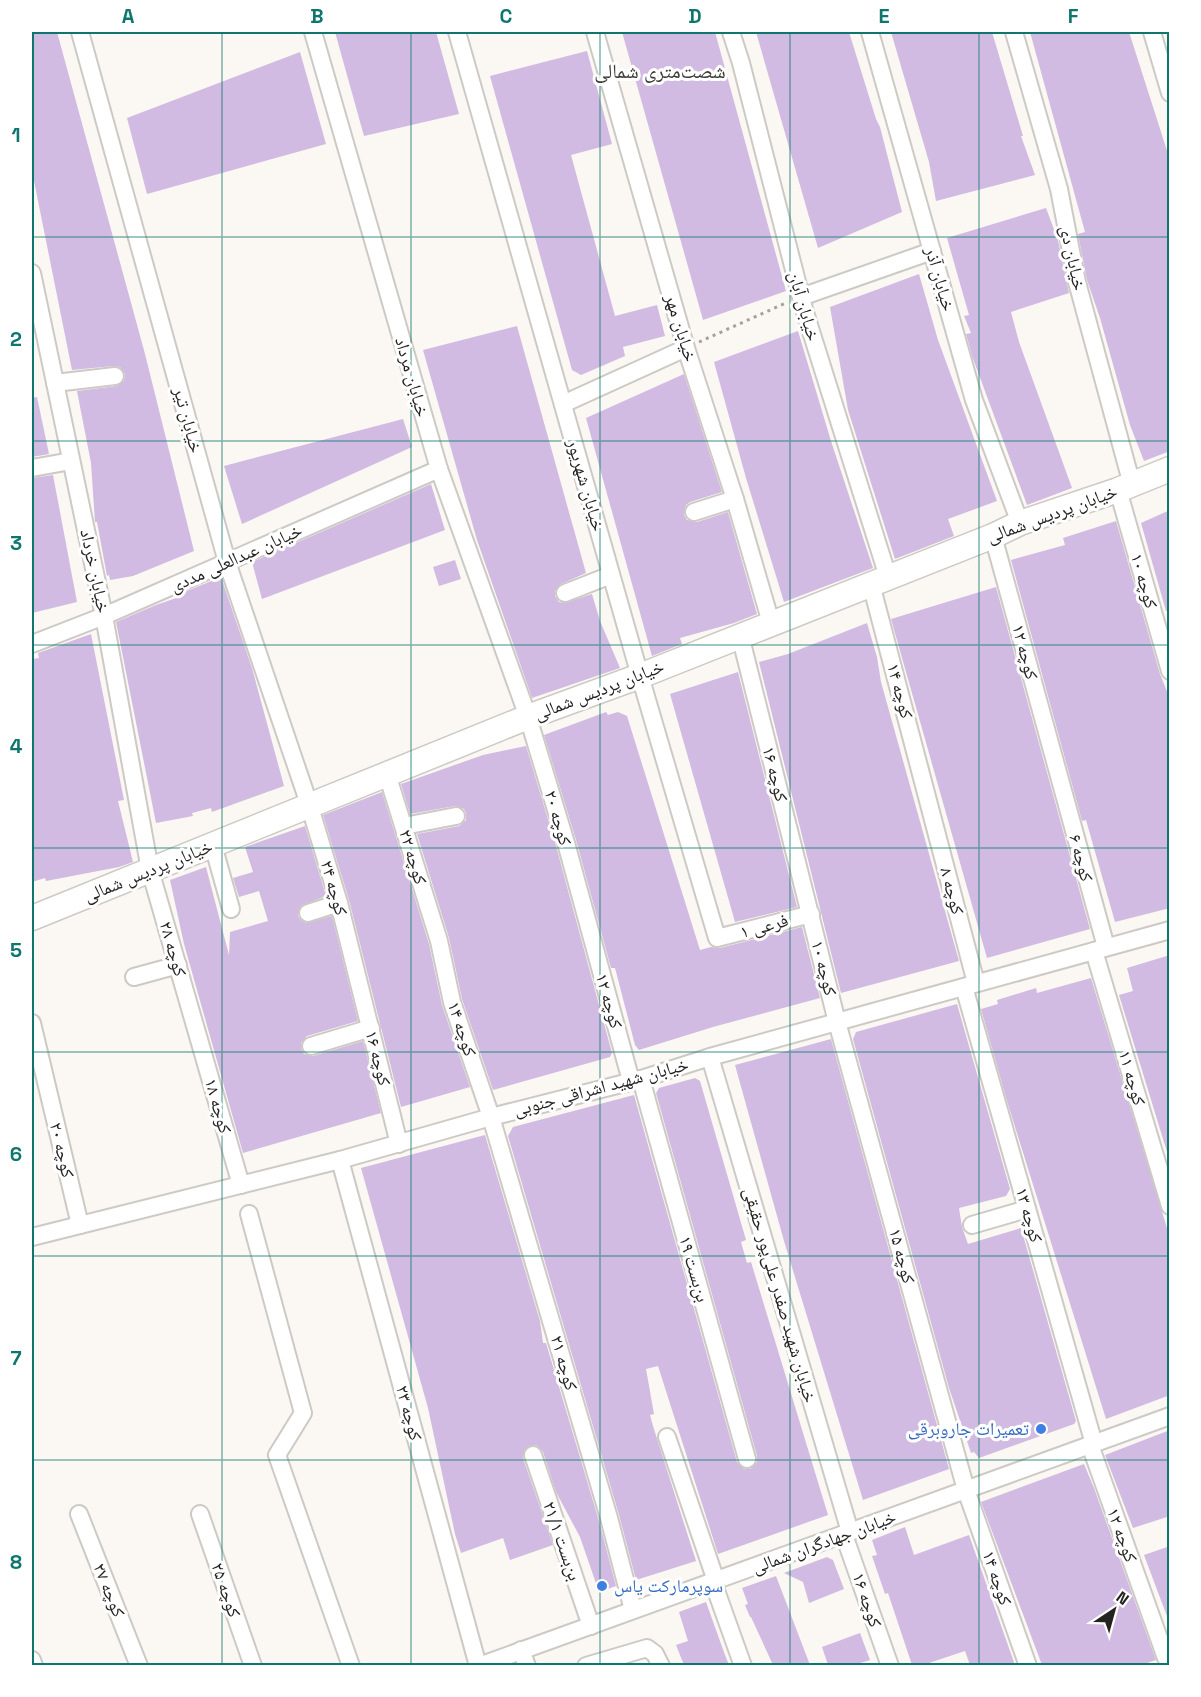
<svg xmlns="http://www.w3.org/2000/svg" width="1201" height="1697" font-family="'Space Grotesk','Noto Naskh Arabic',sans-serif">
	<rect width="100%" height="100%" fill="#fbf7f2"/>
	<!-- building -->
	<g fill="#d1bbe2">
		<path d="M32,32H57L145,354L194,551L133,576L110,580L109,575L107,576L97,522H95L91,463L77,391L117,386L124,381L125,374L120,367L114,366L72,370L32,171Z"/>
		<path d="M335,32H436L459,114L364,136Z"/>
		<path d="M622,32H715L786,291L703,320Z"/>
		<path d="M756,32H849L876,119L880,127L902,212L818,248Z"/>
		<path d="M891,32H992L1023,136H1021L1035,175L936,201L929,162Z"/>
		<path d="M1030,32H1129L1170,160V451L1144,461L1130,425L1100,318L1087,280L1078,234L1085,232Z"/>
		<path d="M587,51L612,144L571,155L615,316L657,305L665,336L623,347L625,356L581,375L572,370L490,76Z"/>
		<path d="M300,52L326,144L147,194L127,118Z"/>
		<path d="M1046,208L1058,240L1069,293L1011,312L1019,342L1072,488L1027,505L972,356L966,334L971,333L964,316L969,315L947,238Z"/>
		<path d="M919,274L938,340L997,501L948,519L954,536L895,559L848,410L830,307Z"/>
		<path d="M517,326L586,573L561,584L555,591V596L559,602L564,603L592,594L600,621L620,668L532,698L477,540L423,350Z"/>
		<path d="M798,331L831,441L873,568L784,602L746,478L714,362Z"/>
		<path d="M684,374L722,492L690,502L686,505L684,515L687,520L697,522L728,512L757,614L734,623L680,638L682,644L652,656L586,418Z"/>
		<path d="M37,397L49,454L32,457V398Z"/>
		<path d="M403,419L412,447L242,524L224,466Z"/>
		<path d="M53,475L77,602L32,613V478Z"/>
		<path d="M431,484L445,530L262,599L252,562Z"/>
		<path d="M1170,510V611H1166L1141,523Z"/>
		<path d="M1116,521L1160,674L1170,699V908L1115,922L1086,820L1082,821L1011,560L1065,545L1063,538Z"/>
		<path d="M455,560L461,579L439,586L433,567Z"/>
		<path d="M221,577L252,668L284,786L212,812L211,808L192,813L193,816L156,823L116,622L156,605L182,596V593Z"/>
		<path d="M996,587L1090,929L987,958L891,619Z"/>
		<path d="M867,623L877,657L881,682L959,961L841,993L759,662L788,654Z"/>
		<path d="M91,634L124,800L118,801L133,862L119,867L46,881L45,878L32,882V659L39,658L38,653Z"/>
		<path d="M738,672L797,907L735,922L670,694Z"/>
		<path d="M606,712L608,715L618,712L627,716L700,950L711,947L720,948L802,927L820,998L713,1027L639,1050L635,1045L615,968H611L576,840L544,735Z"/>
		<path d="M526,746L556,846L612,1053L610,1057L493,1090L462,999L449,938L417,834L459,826L466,820V813L464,809L455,806L410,814L401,784L483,755Z"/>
		<path d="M382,792L429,944L442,1005L470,1087L401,1107L349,900L323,815Z"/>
		<path d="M305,826L326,896L301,906L298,916L301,920L306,923L332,916L358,1021L307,1036L301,1043V1048L304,1054L313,1056L363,1041L381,1113L243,1153L184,944L170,880L206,867L229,955L230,932L268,921L259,891L239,897L233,878L253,872L245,847Z"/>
		<path d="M1170,955V1152H1167L1119,995L1133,991L1127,968Z"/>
		<path d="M1091,978L1170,1238V1395L1106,1419L1006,1098L981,1009L998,1004L997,1000L1036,988L1037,993Z"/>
		<path d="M957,1004L1010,1189L1006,1196L959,1208L962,1227L968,1244L1021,1228L1076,1421L1074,1424L979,1458L974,1452L971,1453L949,1388L853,1039L856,1032Z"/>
		<path d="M831,1039L949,1469L863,1500L784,1241L735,1065Z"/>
		<path d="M695,1078L700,1081L746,1240L741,1242L747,1263L751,1262L828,1515L718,1554L658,1366L646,1369L654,1414L650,1415L653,1426L696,1561L636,1580L619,1515L508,1136L513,1127L634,1095L737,1462L744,1469H750L757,1462V1456L656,1093L659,1088Z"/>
		<path d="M485,1135L540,1321L543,1343H546L599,1521L616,1586L599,1592L580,1537L556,1492L543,1452L536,1445L526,1448L523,1458L553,1545L510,1560L503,1538L461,1553L455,1534L428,1408L361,1168Z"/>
		<path d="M1170,1430V1516L1133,1528L1105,1455Z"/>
		<path d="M1084,1464L1094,1488L1156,1660L1141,1665H1042L981,1502Z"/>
		<path d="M905,1527L914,1555L969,1535L1015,1665H970L965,1651L923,1665H912L888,1593L885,1594L872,1556L877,1555L872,1540Z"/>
		<path d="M1170,1546V1619H1168L1144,1555Z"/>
		<path d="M827,1557L833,1560L844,1589L809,1603L803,1582L784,1573Z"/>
		<path d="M776,1576L810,1665H773L751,1617H750L745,1605L748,1604L742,1588Z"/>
		<path d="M706,1602L725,1655L729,1665H684L676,1645L688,1641L679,1612Z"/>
		<path d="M860,1633L870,1660L854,1665H828L822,1647Z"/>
	</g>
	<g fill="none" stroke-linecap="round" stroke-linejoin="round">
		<defs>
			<g id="street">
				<path d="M80,32L227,562L309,804L339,903L399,1144"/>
				<path d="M313,32L439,469L528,717L566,843L631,1081"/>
				<path d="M457,32L640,676L717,938L811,914"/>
				<path d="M595,32L686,348L735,499L771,623"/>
				<path d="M731,32L741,63L804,309L888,577"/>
				<path d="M870,32L974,400L1020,523"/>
				<path d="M1014,32L1059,189L1077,282L1132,485"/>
				<path d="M1152,32L1170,93"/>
				<path d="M32,273L104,616L150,870L241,1185"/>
				<path d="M801,297L932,251"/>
				<path d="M55,383L115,376"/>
				<path d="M563,404L686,348"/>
				<path d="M32,468L71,461"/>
				<path d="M1118,490L1170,671"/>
				<path d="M694,512L735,499"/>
				<path d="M993,536L1106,947"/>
				<path d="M871,584L976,983"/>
				<path d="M565,593L611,575"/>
				<path d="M740,635L837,1022L966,1490L1028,1666"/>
				<path d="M32,644L104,616L439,469"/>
				<path d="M387,774L439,941L452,1002L491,1117L609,1518L633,1610"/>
				<path d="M404,826L456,816"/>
				<path d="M213,845L231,909"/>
				<path d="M308,913L339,903"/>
				<path d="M1094,951L1170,1206"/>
				<path d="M134,977L178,965"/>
				<path d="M964,987L1094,1444"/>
				<path d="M32,1023L80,1225"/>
				<path d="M311,1046L371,1028"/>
				<path d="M710,1057L850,1532"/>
				<path d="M641,1079L747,1459"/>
				<path d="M340,1160L478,1666"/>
				<path d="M249,1214L303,1413L277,1455L351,1666"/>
				<path d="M972,1225L1027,1209"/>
				<path d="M32,1237L340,1160L491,1117L641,1079L710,1057L1170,930"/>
				<path d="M667,1437L716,1581"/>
				<path d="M1090,1445L1166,1658"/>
				<path d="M533,1455L591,1626"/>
				<path d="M79,1514L139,1666"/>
				<path d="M200,1514L253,1666"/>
				<path d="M844,1535L890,1666"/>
				<path d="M713,1582L743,1666"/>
				<path d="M521,1650L527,1666"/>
				<path d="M32,1660L34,1666"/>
				<path d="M479,1666L1170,1416"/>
				<path d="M586,1666L647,1648L655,1654L661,1666"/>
			</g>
			<path id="secondary" d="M32,918L528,717L640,676L993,536L1020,523L1118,490L1170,469"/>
		</defs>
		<!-- street casing -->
		<use href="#street" stroke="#cdcac5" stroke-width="20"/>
		<!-- secondary casing -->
		<use href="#secondary" stroke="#cdcac5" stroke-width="27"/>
		<!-- path -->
		<path stroke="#a3a09d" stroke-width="3" stroke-dasharray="3 4.5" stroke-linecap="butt" d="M699,342L788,302"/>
		<!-- street -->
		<use href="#street" stroke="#fff" stroke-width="16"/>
		<!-- secondary -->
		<use href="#secondary" stroke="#fff" stroke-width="24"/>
	</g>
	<!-- grid -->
	<path fill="none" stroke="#0f766e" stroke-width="1.5" stroke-opacity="0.55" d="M222,32V1666M411,32V1666M600,32V1666M790,32V1666M979,32V1666M32,237H1170M32,441H1170M32,645H1170M32,848H1170M32,1052H1170M32,1256H1170M32,1460H1170"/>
	<!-- markers -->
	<g fill="#3f7fe0" stroke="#fff" stroke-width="2">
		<circle cx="1041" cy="1429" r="6"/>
		<circle cx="602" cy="1586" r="6"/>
	</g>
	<g text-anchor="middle" stroke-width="6" stroke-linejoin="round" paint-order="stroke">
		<!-- street labels -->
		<g font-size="18" fill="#242321" stroke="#fff">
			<text transform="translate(1073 258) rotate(78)" y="6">خیابان دی</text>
			<text transform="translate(940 279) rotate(74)" y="6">خیابان آذر</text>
			<text transform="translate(804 306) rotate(74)" y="6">خیابان آبان</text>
			<text transform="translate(681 328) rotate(73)" y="6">خیابان مهر</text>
			<text transform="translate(412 377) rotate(74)" y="6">خیابان مرداد</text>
			<text transform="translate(188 420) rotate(75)" y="6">خیابان تیر</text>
			<text transform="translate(586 485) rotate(74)" y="6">خیابان شهریور</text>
			<text transform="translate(1052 514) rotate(-20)" y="6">خیابان پردیس شمالی</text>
			<text transform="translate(236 558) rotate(-24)" y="6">خیابان عبدالعلی مددی</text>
			<text transform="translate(95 571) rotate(78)" y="6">خیابان خرداد</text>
			<text transform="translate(1144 581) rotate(74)" y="6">کوچه ۱۰</text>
			<text transform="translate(1025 652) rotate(75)" y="6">کوچه ۱۲</text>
			<text transform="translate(599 690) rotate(-21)" y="6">خیابان پردیس شمالی</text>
			<text transform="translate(900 691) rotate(75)" y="6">کوچه ۱۴</text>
			<text transform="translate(775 774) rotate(76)" y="6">کوچه ۱۶</text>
			<text transform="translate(558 818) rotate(74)" y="6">کوچه ۲۰</text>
			<text transform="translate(413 857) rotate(73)" y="6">کوچه ۲۲</text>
			<text transform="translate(1081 858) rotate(75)" y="6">کوچه ۶</text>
			<text transform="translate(148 871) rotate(-22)" y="6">خیابان پردیس شمالی</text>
			<text transform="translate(334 888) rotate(74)" y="6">کوچه ۲۴</text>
			<text transform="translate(952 891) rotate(75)" y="6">کوچه ۸</text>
			<text transform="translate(764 926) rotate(-15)" y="6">فرعی ۱</text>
			<text transform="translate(173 949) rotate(74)" y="6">کوچه ۲۸</text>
			<text transform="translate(824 968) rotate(76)" y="6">کوچه ۱۰</text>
			<text transform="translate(609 1001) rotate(74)" y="6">کوچه ۱۲</text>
			<text transform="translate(462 1029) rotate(72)" y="6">کوچه ۱۴</text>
			<text transform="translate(378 1058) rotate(76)" y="6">کوچه ۱۶</text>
			<text transform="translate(1132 1078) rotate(74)" y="6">کوچه ۱۱</text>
			<text transform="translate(601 1087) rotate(-15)" y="6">خیابان شهید اشراقی جنوبی</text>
			<text transform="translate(218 1106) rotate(74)" y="6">کوچه ۱۸</text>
			<text transform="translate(62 1150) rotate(77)" y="6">کوچه ۲۰</text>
			<text transform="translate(1029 1215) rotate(74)" y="6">کوچه ۱۳</text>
			<text transform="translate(902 1256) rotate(75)" y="6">کوچه ۱۵</text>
			<text transform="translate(694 1269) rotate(74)" y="6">بن‌بست ۱۹</text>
			<text transform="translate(780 1295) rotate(74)" y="6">خیابان شهید صفدر علی‌پور حقیقی</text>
			<text transform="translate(564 1363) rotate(74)" y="6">کوچه ۲۱</text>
			<text transform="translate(409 1413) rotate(75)" y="6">کوچه ۲۳</text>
			<text transform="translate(1122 1535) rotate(70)" y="6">کوچه ۱۲</text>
			<text transform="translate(562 1541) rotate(71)" y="6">بن‌بست ۲۱/۱</text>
			<text transform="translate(824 1542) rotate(-20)" y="6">خیابان جهادگران شمالی</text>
			<text transform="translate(997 1578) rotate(71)" y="6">کوچه ۱۴</text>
			<text transform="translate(109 1590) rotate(68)" y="6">کوچه ۲۷</text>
			<text transform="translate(226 1590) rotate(71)" y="6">کوچه ۲۵</text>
			<text transform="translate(867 1600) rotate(71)" y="6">کوچه ۱۶</text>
		</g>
		<!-- shop labels -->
		<g font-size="18" fill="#366cbe" stroke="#fff" text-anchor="end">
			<text x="1029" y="1435">تعمیرات جاروبرقی</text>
			<text x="614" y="1592" text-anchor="start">سوپرمارکت یاس</text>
		</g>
		<!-- neighbourhood labels -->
		<g font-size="20" fill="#3b3934" stroke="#fff">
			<text x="660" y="78">شصت‌متری شمالی</text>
		</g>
	</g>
	<!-- border -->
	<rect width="1201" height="1697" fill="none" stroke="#ffffff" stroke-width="66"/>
	<!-- north arrow -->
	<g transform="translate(1114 1610) rotate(36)" stroke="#ffffff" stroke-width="4.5" paint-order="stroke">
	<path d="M0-4.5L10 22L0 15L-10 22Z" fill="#242321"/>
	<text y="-9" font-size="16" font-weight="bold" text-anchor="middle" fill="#242321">N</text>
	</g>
	<rect x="33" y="33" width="1135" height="1631" fill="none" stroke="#0f766e" stroke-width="2"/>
	<g font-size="20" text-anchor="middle" font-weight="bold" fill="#0f766e">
		<text x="128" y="23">A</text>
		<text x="317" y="23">B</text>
		<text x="506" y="23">C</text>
		<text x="695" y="23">D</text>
		<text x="884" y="23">E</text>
		<text x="1073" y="23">F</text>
		<text x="16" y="142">1</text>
		<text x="16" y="346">2</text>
		<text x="16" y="550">3</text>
		<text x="16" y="753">4</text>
		<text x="16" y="957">5</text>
		<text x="16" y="1161">6</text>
		<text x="16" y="1365">7</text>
		<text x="16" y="1569">8</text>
	</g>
</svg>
